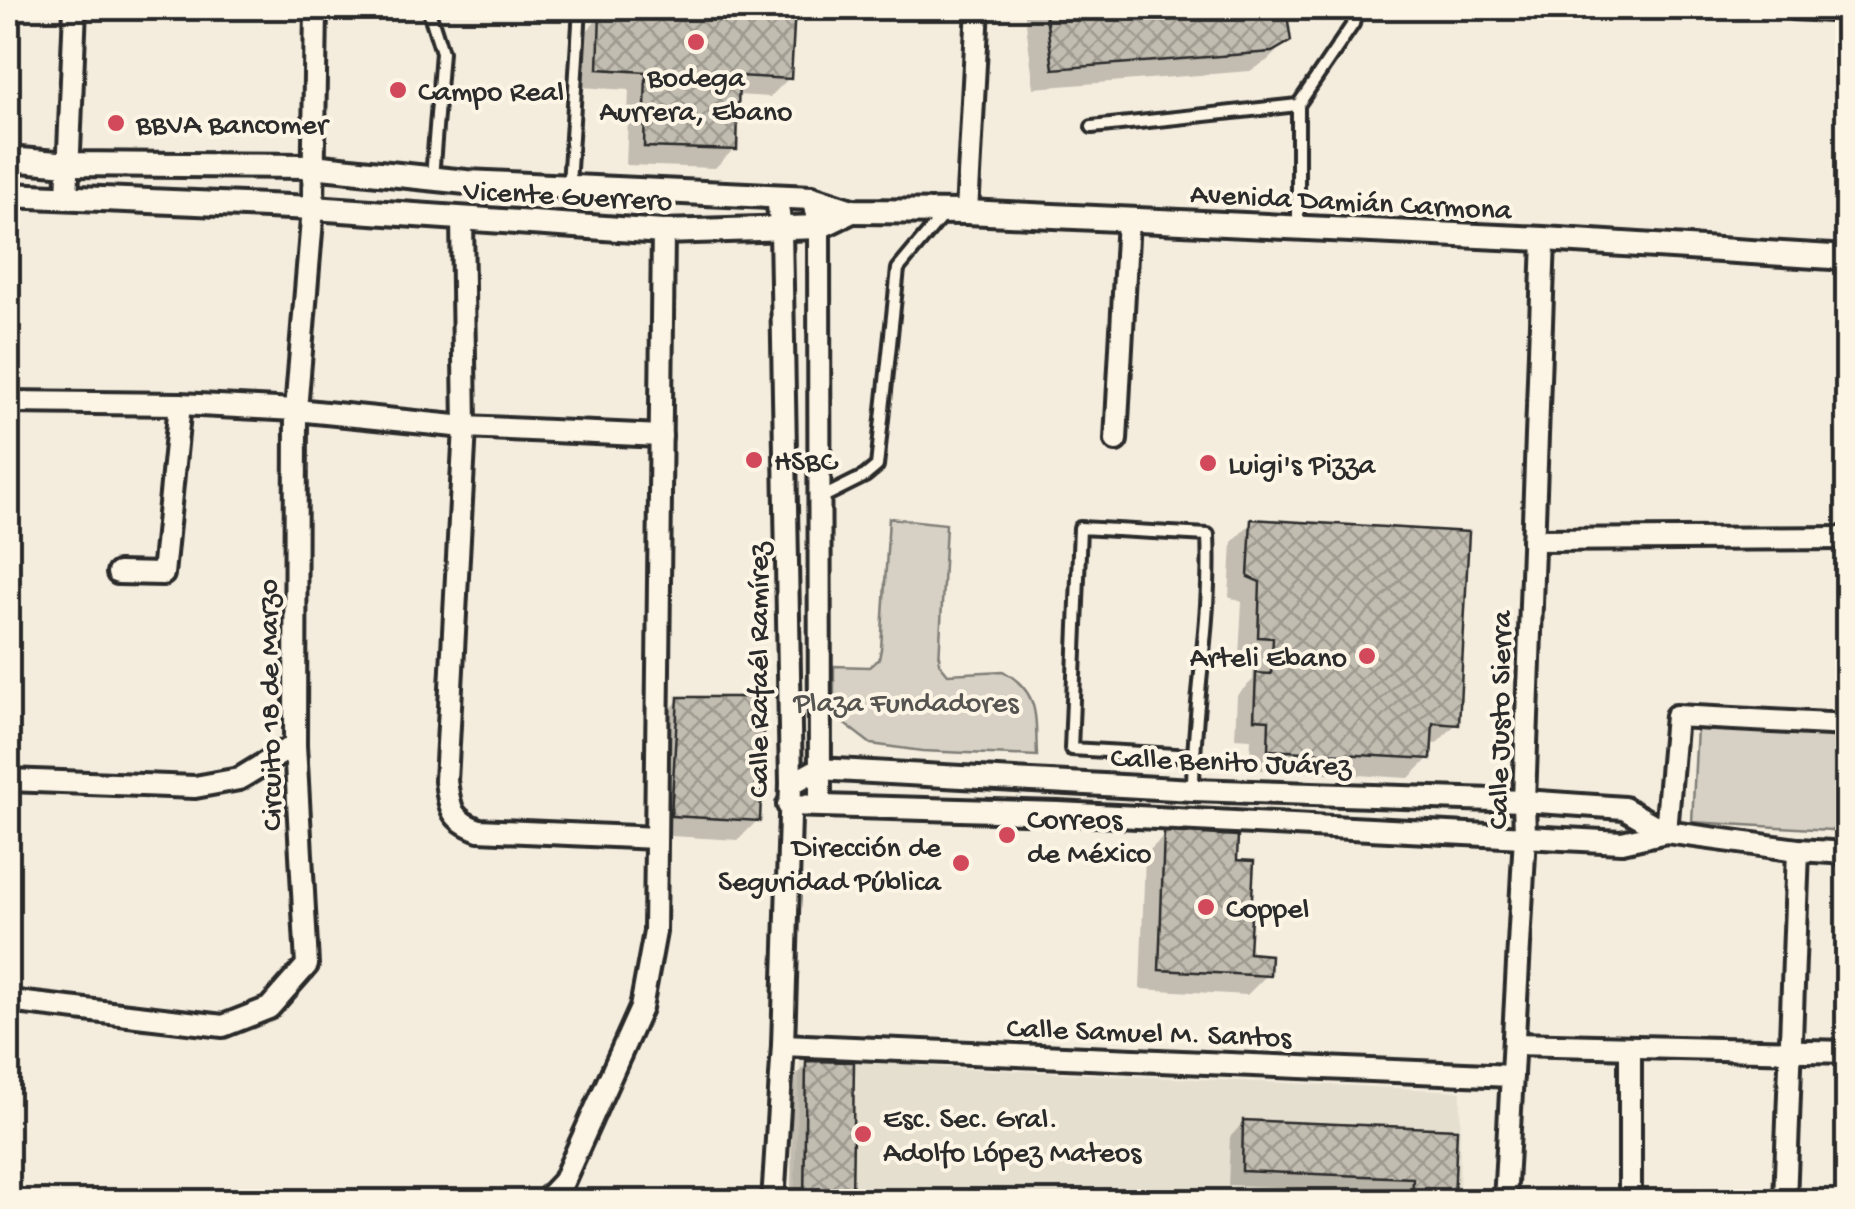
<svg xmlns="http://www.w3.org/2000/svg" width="1855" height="1209" font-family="'Gochi Hand',sans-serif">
	<defs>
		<pattern id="building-cross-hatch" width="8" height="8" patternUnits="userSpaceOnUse" patternTransform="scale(2.5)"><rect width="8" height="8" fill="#c2bdb1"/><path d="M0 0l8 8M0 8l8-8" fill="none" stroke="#9e9a90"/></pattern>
	</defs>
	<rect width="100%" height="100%" fill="#f4edde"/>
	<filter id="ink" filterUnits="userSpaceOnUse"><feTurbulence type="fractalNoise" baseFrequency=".01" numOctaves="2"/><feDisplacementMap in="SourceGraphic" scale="20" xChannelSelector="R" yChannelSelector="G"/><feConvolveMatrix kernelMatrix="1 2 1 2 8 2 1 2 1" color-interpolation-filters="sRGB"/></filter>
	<g filter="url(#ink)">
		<!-- built -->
		<path fill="#e5dfd0" d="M800,1052L933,1067L1461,1091L1459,1201L794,1202Z"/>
		<!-- green -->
		<g fill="#d6d1c4" stroke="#807e78" stroke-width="2.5">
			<path d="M889,518L946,524L939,663L948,674L1003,671C1041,693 1035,717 1037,756L922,751L871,744L842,722L834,702V666L869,667L879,659L881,649Z"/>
			<path d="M1697,728L1847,737V831L1692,822Z"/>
		</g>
		<!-- shadow -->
		<g fill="#0003">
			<path d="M599,8H792L789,78L770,97L736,95L734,149L715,168L626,165L629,90L580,87L583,35L598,19Z"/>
			<path d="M1024,8H1297L1285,20L1288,40L1268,60L1250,71L1034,88Z"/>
			<path d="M1252,522L1456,724L1436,744L1430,743L1429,758L1409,778L1249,769L1251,739L1235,738L1237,695L1253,680L1254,657L1239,656L1242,602L1229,597L1232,542Z"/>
			<path d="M679,700L758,820L738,840L653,835L659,720Z"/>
			<path d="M1165,835L1234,862L1247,956L1267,975L1247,995L1140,989L1145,855Z"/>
			<path d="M807,1064L849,1202H791L792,1079Z"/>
			<path d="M1244,1122L1455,1131L1451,1202H1399V1192L1228,1185L1230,1137Z"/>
		</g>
		<!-- building -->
		<g fill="url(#building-cross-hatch)" stroke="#2b2b2b" stroke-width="2.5">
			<path d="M615,8H795L791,79L739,76L737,150L644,147L646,72L598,69L600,13L615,14Z"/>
			<path d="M1045,8H1286L1291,41L1272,52L1053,69Z"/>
			<path d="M1251,519L1469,532L1459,725L1433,723L1431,759L1268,750L1269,720L1254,719L1256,673L1271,674L1273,638L1258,637L1260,582L1248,577Z"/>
			<path d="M678,697H765L760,821L671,816Z"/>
			<path d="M1164,832L1238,836L1237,860L1254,861L1249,953L1271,955L1270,976L1159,970Z"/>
			<path d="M806,1061L854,1062L852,1202H804Z"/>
			<path d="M1243,1120L1457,1129L1454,1202H1412L1413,1178L1242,1171Z"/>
		</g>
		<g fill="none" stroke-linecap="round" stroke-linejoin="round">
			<defs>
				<g id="service">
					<path d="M428,8L442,52L432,178"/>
					<path d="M1092,127L1298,105"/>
					<path d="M569,185L580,8"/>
					<path d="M1298,226V105L1353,24L1357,8"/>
					<path d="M821,498L865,476L877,466L898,269L943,215"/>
					<path d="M1193,756L1071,749L1080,528L1208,535C1212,621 1193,705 1193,790"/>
				</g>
				<g id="minor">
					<path d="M1793,8L1848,11"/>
					<path d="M67,198L75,8"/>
					<path d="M812,198L819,227L820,804"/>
					<path d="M967,212L978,8"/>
					<path d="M462,218L465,427L446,781C450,809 451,820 479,830L656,838"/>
					<path d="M8,402L180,404L296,410L465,427L661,436"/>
					<path d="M1116,440L1128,219"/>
					<path d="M1533,540L1848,538"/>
					<path d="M118,573L163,574L180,404"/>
					<path d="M8,780L195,787L239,779L295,745"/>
					<path d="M791,784L818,769L1193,790L1524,801L1624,808L1666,832L1798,850L1848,853"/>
					<path d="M788,805L1059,813L1622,842L1666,832"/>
					<path d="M1666,832L1676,716L1848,725"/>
					<path d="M8,1001L223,1026L269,1008L307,965L295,745L296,410L313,208L316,8"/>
					<path d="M1514,1044L1848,1052"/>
					<path d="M783,1045L1512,1076"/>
					<path d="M1630,1047V1202"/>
					<path d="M544,1202L563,1182L641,1008L655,932L663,232"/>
					<path d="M773,1202L783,1045L791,784L781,230L777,197"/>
					<path d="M1505,1202L1525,835L1524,801L1544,239"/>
					<path d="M1785,1202L1798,850"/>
				</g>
				<g id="tertiary">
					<path d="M8,159L69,164L312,166L466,182L812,198L852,211L967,212L1544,239L1848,258"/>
					<path d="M8,195L313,208L663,232L819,227L852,211"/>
				</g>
			</defs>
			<!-- service casing -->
			<use href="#service" stroke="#2b2b2b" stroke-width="18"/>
			<!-- minor casing -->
			<use href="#minor" stroke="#2b2b2b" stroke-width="28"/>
			<!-- tertiary casing -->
			<use href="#tertiary" stroke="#2b2b2b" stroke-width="30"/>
			<!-- service -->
			<use href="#service" stroke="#fcf5e5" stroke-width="10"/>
			<!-- minor -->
			<use href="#minor" stroke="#fcf5e5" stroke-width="20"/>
			<!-- tertiary -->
			<use href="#tertiary" stroke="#fcf5e5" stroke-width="22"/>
		</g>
	</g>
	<!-- markers -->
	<g fill="#d1495b" stroke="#fcf5e5" stroke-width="4">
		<circle cx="696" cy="42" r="10"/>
		<circle cx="398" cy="90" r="10"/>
		<circle cx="116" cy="123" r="10"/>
		<circle cx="754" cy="460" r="10"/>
		<circle cx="1208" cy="463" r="10"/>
		<circle cx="1367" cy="656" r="10"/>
		<circle cx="1007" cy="835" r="10"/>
		<circle cx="961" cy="863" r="10"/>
		<circle cx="1206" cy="907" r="10"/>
		<circle cx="863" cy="1134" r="10"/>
	</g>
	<g text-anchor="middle" stroke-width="8" stroke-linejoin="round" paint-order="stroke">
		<!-- poi labels -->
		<g font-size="30" fill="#2b2b2b" stroke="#fcf5e5" text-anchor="start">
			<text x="696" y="86" text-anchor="middle">Bodega<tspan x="696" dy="34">Aurrera, Ebano</tspan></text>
			<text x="418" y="100">Campo Real</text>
			<text x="136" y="133">BBVA Bancomer</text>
			<text x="774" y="470">HSBC</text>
			<text x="1228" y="473">Luigi's Pizza</text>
			<text x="1347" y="666" text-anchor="end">Arteli Ebano</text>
			<text x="1027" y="828">Correos<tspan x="1027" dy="34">de México</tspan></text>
			<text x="941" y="856" text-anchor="end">Dirección de<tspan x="941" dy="34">Seguridad Pública</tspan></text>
			<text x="1226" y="917">Coppel</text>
			<text x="883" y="1127">Esc. Sec. Gral.<tspan x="883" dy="34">Adolfo López Mateos</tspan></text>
		</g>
		<!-- street labels -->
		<g font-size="30" fill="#2b2b2b" stroke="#fcf5e5">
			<text transform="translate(568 194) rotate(3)" y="10">Vicente Guerrero</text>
			<text transform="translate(1351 200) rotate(3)" y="10">Avenida Damián Carmona</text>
			<text transform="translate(757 670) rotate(-90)" y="10">Calle Rafaél Ramírez</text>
			<text transform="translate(268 705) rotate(-91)" y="10">Circuito 18 de Marzo</text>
			<text transform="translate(1498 720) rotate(-89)" y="10">Calle Justo Sierra</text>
			<text transform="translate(1231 760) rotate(2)" y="10">Calle Benito Juárez</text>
			<text transform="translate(1149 1031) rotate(2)" y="10">Calle Samuel M. Santos</text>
		</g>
		<!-- park labels -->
		<g font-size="30" fill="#565451" stroke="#fcf5e5">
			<text x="906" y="711">Plaza Fundadores</text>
		</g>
	</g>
	<!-- margin -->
	<rect width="1855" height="1209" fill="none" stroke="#fcf5e5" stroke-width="40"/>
	<rect x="20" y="20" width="1815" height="1169" fill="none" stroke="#2b2b2b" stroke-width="4" filter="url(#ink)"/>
</svg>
